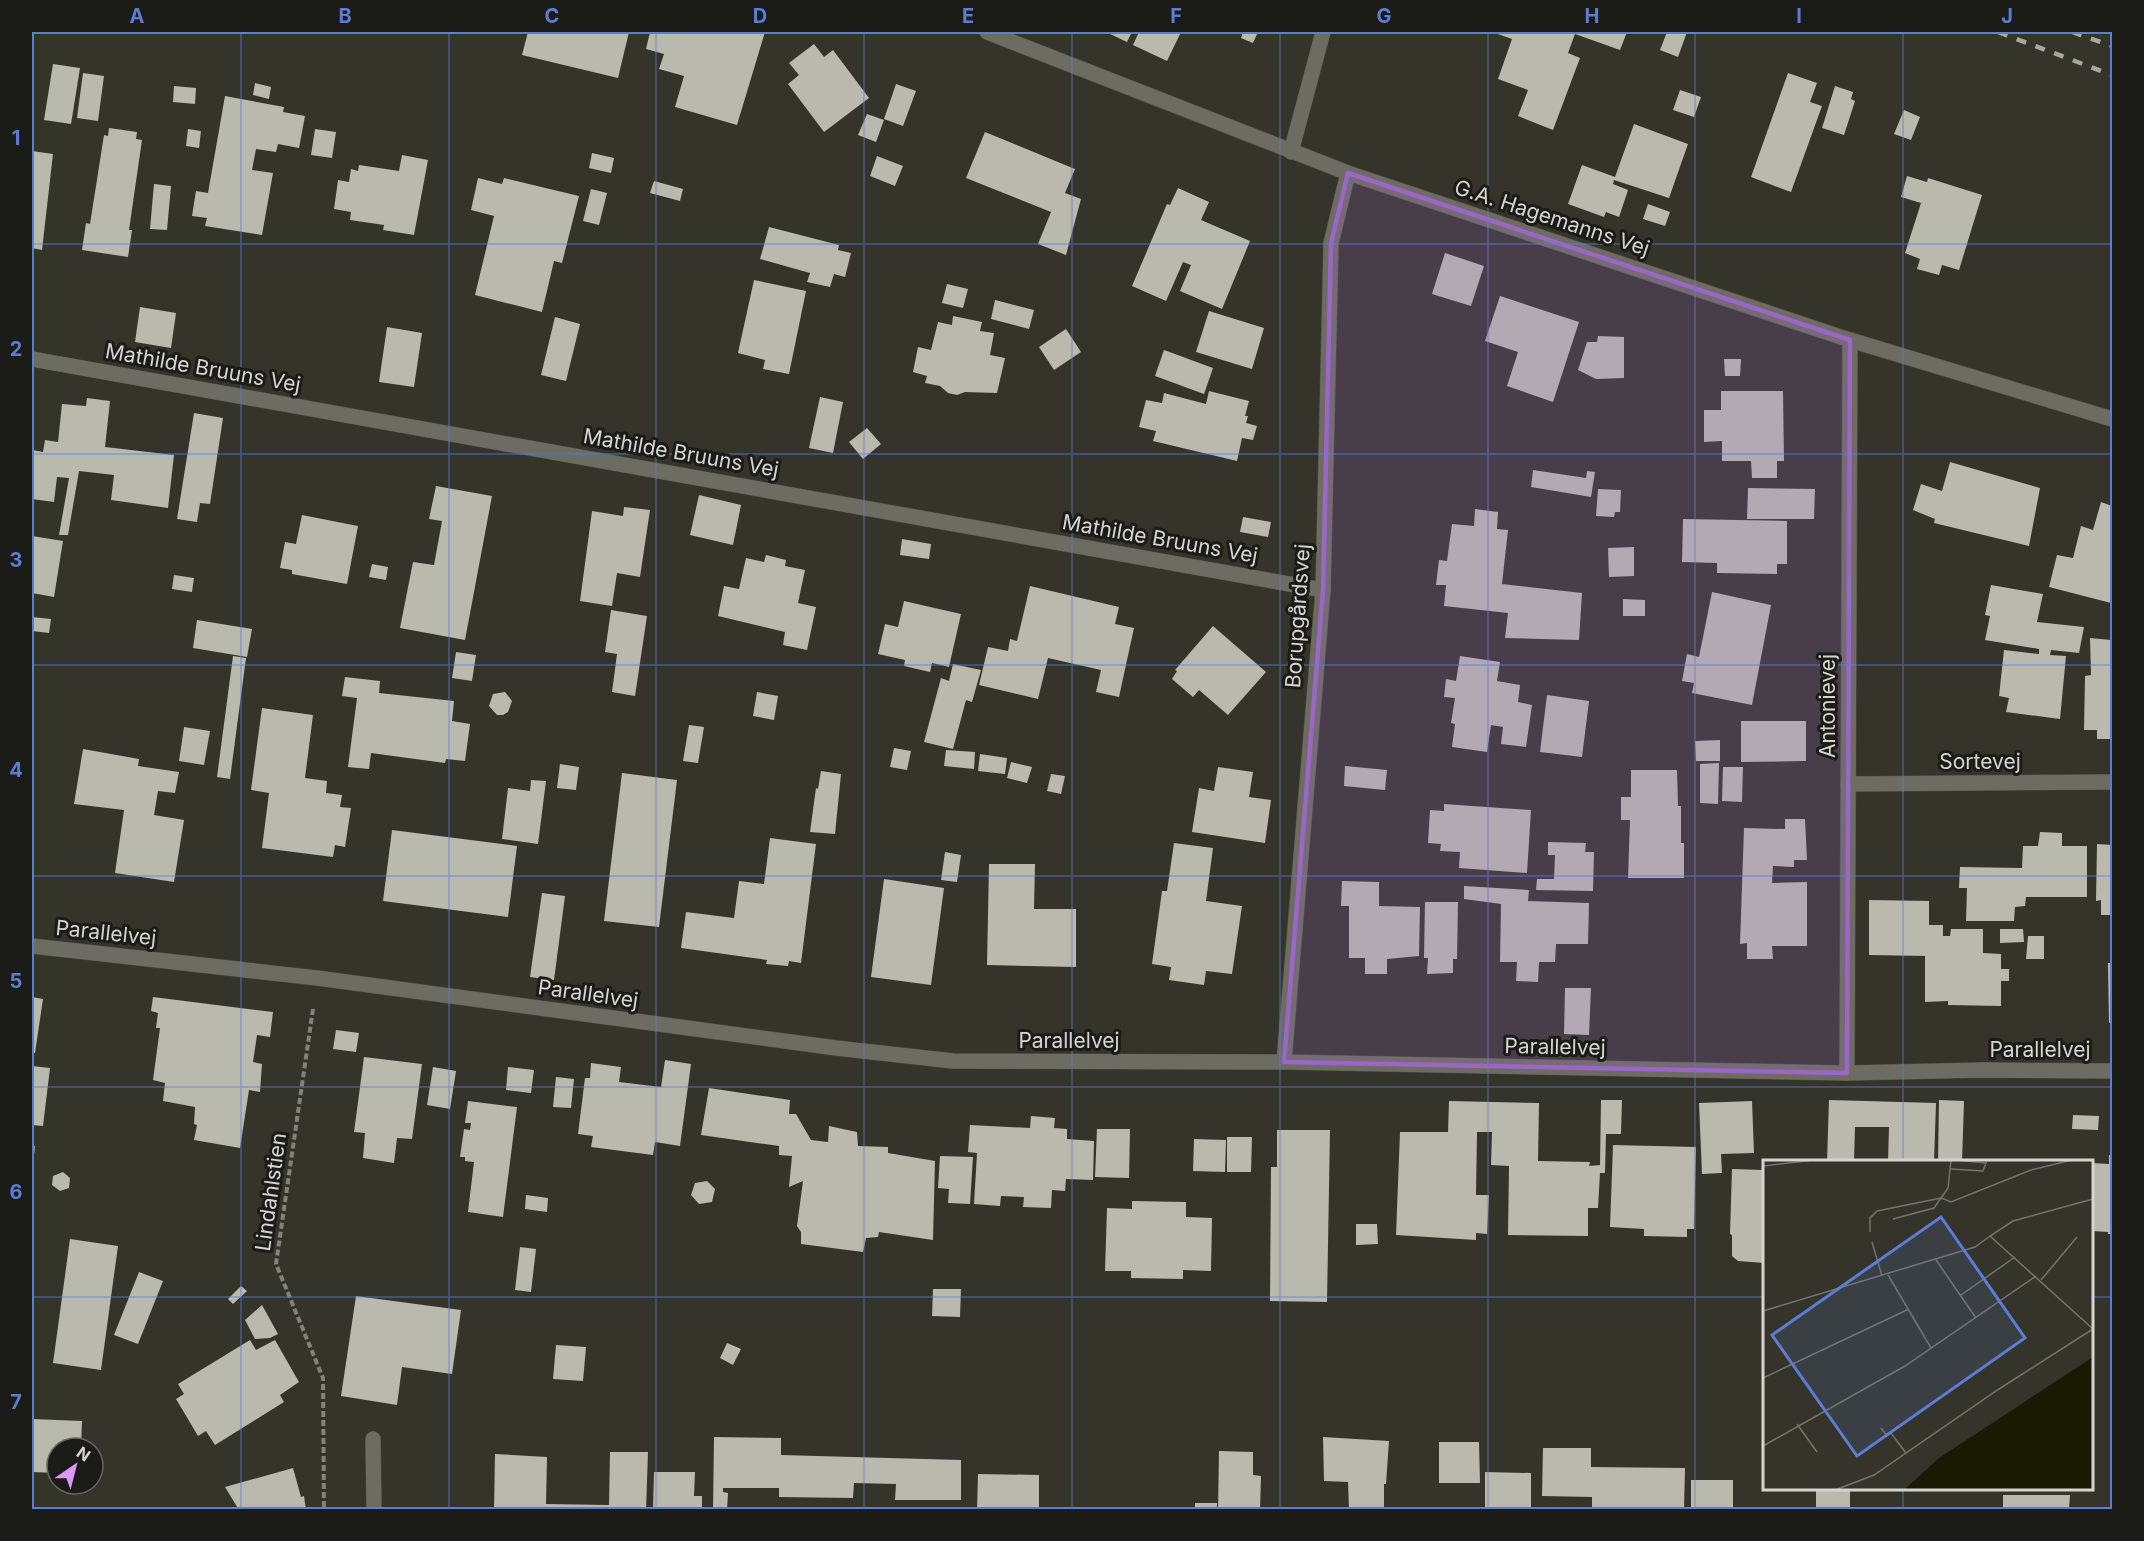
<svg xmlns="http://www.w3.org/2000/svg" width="2144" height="1541" font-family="Inter,sans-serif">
	<rect width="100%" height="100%" fill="#34342b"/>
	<!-- building -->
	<g fill="#b9b9ae">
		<path d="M528,32H629L618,78L522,55Z"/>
		<path d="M650,32H765L737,125L675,107L684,76L659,69L664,54L646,49Z"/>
		<path d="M1106,32H1132L1127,42Z"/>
		<path d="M1139,32H1181L1167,61L1133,45Z"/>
		<path d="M1243,32H1258L1253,43L1241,38Z"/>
		<path d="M1492,32H1627L1620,50L1575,34L1568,53L1580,58L1553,130L1518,116L1528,90L1498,79L1512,39Z"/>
		<path d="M1667,32H1687L1678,57L1660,50Z"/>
		<path d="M814,44L824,57L833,50L869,98L824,132L788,84L799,75L789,63Z"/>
		<path d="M53,64L80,68L71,124L44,120Z"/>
		<path d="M83,73L104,76L98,121L77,118Z"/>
		<path d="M1788,73L1817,83L1810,102L1822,106L1791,192L1751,177Z"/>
		<path d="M255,83L271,87L269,99L253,95Z"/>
		<path d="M896,84L916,91L903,126L884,119Z"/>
		<path d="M174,86L196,88L195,104L173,102Z"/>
		<path d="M1835,86L1853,92L1851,99L1855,101L1844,135L1822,128Z"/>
		<path d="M1680,90L1701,97L1694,117L1673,110Z"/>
		<path d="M225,96L284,107L283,112L305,116L299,148L278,144L276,152L256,149L252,170L273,173L262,235L205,226L207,218L192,216L196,191L208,193Z"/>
		<path d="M1904,110L1920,117L1911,140L1894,134Z"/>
		<path d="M867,114L884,120L876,142L858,135Z"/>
		<path d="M1634,124L1688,144L1669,198L1614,180L1613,184L1628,190L1619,217L1606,212L1604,217L1568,204L1582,165L1615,177Z"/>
		<path d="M109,128L137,132L136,139L142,140L129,230H132L128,257L82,250L86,223L90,224L104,135L108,136Z"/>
		<path d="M188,129L201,131L199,148L186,146Z"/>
		<path d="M315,129L336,132L332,158L311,155Z"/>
		<path d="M985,132L1075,169L1065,193L1081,199L1066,255L1038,244L1051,212L966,178Z"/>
		<path d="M32,151L53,154L42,250L32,248Z"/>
		<path d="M592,153L614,158L611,173L589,168Z"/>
		<path d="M402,155L428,160L414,235L383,230L384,225L350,220L351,212L334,209L338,180L349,182L351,169L358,171L359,165L399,171Z"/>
		<path d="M877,156L903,166L895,186L870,176Z"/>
		<path d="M1907,176L1927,182L1928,178L1982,195L1959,270L1942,265L1939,275L1917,269L1920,259L1905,253L1921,203L1901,197Z"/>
		<path d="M478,178L502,184L504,178L579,196L562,263L554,261L542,312L475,295L494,216L471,210Z"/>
		<path d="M654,181L683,189L680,201L650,193Z"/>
		<path d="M154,184L171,186L167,230L150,229Z"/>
		<path d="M1178,188L1209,202L1201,220L1250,241L1222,309L1180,291L1191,265L1183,262L1166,301L1132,286L1167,204L1170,205Z"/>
		<path d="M591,189L607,193L599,225L583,221Z"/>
		<path d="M1648,204L1670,212L1665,226L1643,219Z"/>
		<path d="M769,227L839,245L838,250L851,253L845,277L834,274L830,287L807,282L810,273L760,259Z"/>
		<path d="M1445,253L1484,266L1471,306L1432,294Z"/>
		<path d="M754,280L806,291L789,374L763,369L765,360L738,353Z"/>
		<path d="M947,284L968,289L963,308L942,303Z"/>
		<path d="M1500,296L1579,322L1553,402L1507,386L1518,352L1485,341Z"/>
		<path d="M995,300L1034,310L1029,329L991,319Z"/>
		<path d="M140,307L176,313L171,348L135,342Z"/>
		<path d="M1209,311L1264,328L1252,369L1196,352Z"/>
		<path d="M953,316L982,322L980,331L994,333L990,355L1005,358L997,393L965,392L957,395L948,393L940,386L925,383L927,376L913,372L918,347L931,350L938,322L952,325Z"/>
		<path d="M555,317L580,324L566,381L541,375Z"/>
		<path d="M387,327L422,333L414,387L379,382Z"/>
		<path d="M1066,329L1081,352L1054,370L1039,347Z"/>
		<path d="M1598,336L1624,337V378L1596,379L1578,370L1587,342H1597Z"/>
		<path d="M1164,350L1213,368L1204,394L1155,376Z"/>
		<path d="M1724,359H1741L1740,376H1725Z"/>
		<path d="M1209,391L1249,401L1245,416H1248L1246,423L1257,426L1253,440L1242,438L1237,461L1153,441L1156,431L1139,427L1146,400L1162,403L1164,393L1206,404Z"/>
		<path d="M1721,391H1783L1784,461H1777V478H1752L1751,461H1722V441L1704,442V410H1721Z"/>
		<path d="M820,397L843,402L833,453L809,448Z"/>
		<path d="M87,398L110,401L105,447L174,455L168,508L111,500L114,475L79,471L68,535H59L69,478L57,477L54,502L32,499V450L43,452L45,440L58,442L62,404L86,406Z"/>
		<path d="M194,413L223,418L210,504L200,503L197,522L177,519Z"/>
		<path d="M867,428L881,444L863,459L849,442Z"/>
		<path d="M1950,462L2040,488L2029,546L1934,523L1935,519L1913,510L1921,484L1942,491Z"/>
		<path d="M1533,470L1586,478L1587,471L1595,472L1591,497L1531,487Z"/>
		<path d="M436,486L492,496L465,640L400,628L413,562L434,565L442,521L429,519Z"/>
		<path d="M1748,488L1815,489L1814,519H1747Z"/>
		<path d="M1598,489L1621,490L1620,512H1615L1614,517L1596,516Z"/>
		<path d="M699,495L741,505L733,545L690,535Z"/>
		<path d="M2101,502L2112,506L2111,603L2049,587L2057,555L2073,558L2081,526L2093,530Z"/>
		<path d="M624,507L650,510L640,577L617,573L612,606L580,601L592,511L623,516Z"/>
		<path d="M1475,509L1498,512L1497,529L1508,530L1502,584L1582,593L1579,640L1505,638L1508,613L1444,606L1446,585H1436L1439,560L1447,561L1452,524L1474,526Z"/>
		<path d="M302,515L358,526L347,584L292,574V570L280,568L285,542L296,544Z"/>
		<path d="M1243,517L1271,522L1268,537L1240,532Z"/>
		<path d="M1683,519L1787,521V564H1777V574L1717,573V563L1682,562Z"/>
		<path d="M32,536L63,541L54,597L32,593Z"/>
		<path d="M902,539L931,544L929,559L900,555Z"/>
		<path d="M1634,547V576L1609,577L1608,548Z"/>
		<path d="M766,555L786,560L785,566L805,570L798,603L816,607L807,650L783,645L785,632L718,616L724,586L739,589L746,558L764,562Z"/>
		<path d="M372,564L388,567L386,580L369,577Z"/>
		<path d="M174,575L194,578L192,592L172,589Z"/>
		<path d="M1991,585L2043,594L2037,622L2084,627L2079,653L2051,650L2050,655L2066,656L2060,719L2006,712L2009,698L1999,696L2004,650L2039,654V649L1985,640L1990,616L1985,615Z"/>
		<path d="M1030,586L1119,607L1115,624L1134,628L1119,697L1096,692L1101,670L1048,658L1038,699L979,685L988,647L1008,651L1010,639L1017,641Z"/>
		<path d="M1712,592L1771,605L1752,705L1692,693L1694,683L1682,681L1687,654L1699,657Z"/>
		<path d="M1623,599L1645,600V616H1623Z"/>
		<path d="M904,601L961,614L949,667L932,663L930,672L904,666L905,660L878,654L885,624L898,627Z"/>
		<path d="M611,610L647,616L635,696L612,692L617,654L605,652Z"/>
		<path d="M32,617L51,619L49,633L32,631Z"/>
		<path d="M197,620L252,629L247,657L193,648Z"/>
		<path d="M1213,626L1266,672L1228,715L1199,690L1193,697L1172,679L1177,671L1175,670Z"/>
		<path d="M2090,638L2111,640L2112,739H2097V730H2084L2085,676L2091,675Z"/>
		<path d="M456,652L476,655L472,681L452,678Z"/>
		<path d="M233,656L246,658L230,779L217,777Z"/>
		<path d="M1460,656L1500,662L1497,681L1520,685L1518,702L1532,705L1526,747L1501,744L1503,727L1491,725L1487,752L1452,747L1455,724L1451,723L1455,698L1444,697L1446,679L1456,681Z"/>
		<path d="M953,664L981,670L972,702L966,700L953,749L924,742L941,678L949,681Z"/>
		<path d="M345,677L380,681L379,693L454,701L452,721L470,724L465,761L446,759L445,763L371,753L369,769L348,767L357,698L342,696Z"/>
		<path d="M505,692L512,701L508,712L503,715H497L489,706L493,694Z"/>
		<path d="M757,692L778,696L774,720L753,716Z"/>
		<path d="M1547,695L1589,701L1582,757L1540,752Z"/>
		<path d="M262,708L313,715L305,778L327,781L326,793L342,795L340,807L351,808L345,847L335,845L333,857L262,848L269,793L251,790Z"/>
		<path d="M1741,721H1806V761L1741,762Z"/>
		<path d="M689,725L704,727L698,763L683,761Z"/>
		<path d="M184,727L210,731L204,765L179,761Z"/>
		<path d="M1720,740V761H1696L1695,741Z"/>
		<path d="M894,748L911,751L907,770L890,767Z"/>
		<path d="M83,749L139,759L138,766L179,772L175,793L158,791L154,815L184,820L174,882L115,873L124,810L74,804Z"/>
		<path d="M946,750L975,752L974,769L944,766Z"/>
		<path d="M980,754L1007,758L1005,774L978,771Z"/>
		<path d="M1011,762L1032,767L1027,783L1007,778Z"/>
		<path d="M1719,763L1718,804L1700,803V764Z"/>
		<path d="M560,764L579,767L576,790L557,788Z"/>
		<path d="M1345,766L1387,770L1385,790L1344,786Z"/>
		<path d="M1218,767L1253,772L1249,797L1271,800L1265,843L1192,832L1199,788L1214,791Z"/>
		<path d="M1723,767H1743L1742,802L1722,801Z"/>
		<path d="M1631,770H1677L1678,806H1681V843H1684V878H1628L1630,820H1621V797H1631Z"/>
		<path d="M821,771L841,774L835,834L810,832L816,788L818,789Z"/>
		<path d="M622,773L677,780L659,927L604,921Z"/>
		<path d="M1051,774L1065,776L1061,794L1047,791Z"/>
		<path d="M531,780L546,781L538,844L502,839L508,788L530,791Z"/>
		<path d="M1444,804L1531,810L1527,873L1459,868L1460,852L1440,851L1441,844L1428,843L1430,810L1444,811Z"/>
		<path d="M1785,819H1805L1807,860H1794V867L1773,866L1772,883L1807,882V946H1772L1773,959H1747V943L1740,944L1744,828L1785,829Z"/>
		<path d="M392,830L517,846L508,917L383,901Z"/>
		<path d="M2040,832L2062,833V846H2087V897H2026L2025,906L2015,907L2014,921H1966L1967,888H1959L1960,867L2022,868L2023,846H2038Z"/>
		<path d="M770,838L816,844L801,963L789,961L788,966L766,964L767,960L681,948L686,912L734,918L739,881L764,884Z"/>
		<path d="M1548,842L1586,843L1585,852H1594L1593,891L1536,890L1537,879H1554L1555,855H1548Z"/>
		<path d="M1174,843L1213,848L1206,901L1242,906L1232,974L1206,971L1204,985L1169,980L1171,967L1152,964L1162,891H1167Z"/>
		<path d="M2097,844L2112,845V915H2101V900L2096,901Z"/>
		<path d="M945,852L961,855L957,882L941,880Z"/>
		<path d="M989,864H1035L1034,909H1076V967L987,965Z"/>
		<path d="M884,879L944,888L931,985L871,977Z"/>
		<path d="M1342,881L1379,882V906L1420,907L1419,956L1387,959V974H1365V958H1349V906H1341Z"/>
		<path d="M1464,886L1529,890L1528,901L1589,903L1588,944H1556L1555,962H1539L1538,982L1516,981L1517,962H1500L1501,904L1464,899Z"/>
		<path d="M542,893L565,896L554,980L530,977Z"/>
		<path d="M1869,900L1929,901V925H1943V936H1950L1951,929H1983V953L2001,954V969H2009V981H2001V1006L1948,1005V1001L1925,1002V956L1869,955Z"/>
		<path d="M1425,902H1458L1457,959H1453V973L1427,974L1428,958H1424Z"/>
		<path d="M2000,929H2023L2024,942L2000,943Z"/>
		<path d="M2028,936H2044V959H2026Z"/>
		<path d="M2108,963H2112V1022L2109,1023Z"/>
		<path d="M1565,988H1591L1589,1035L1564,1034Z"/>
		<path d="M32,997L43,999L35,1053H32Z"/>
		<path d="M153,997L273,1012L270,1037L257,1035L253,1062L262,1064L260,1092L249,1090L240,1148L194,1140L197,1125L194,1124L195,1107L163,1101L165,1083L153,1080L160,1028H156L158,1013L151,1011Z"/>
		<path d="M336,1030L359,1033L356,1052L333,1049Z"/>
		<path d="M364,1057L422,1064L412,1139L397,1138L394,1163L363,1158L365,1133L354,1132Z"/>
		<path d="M665,1060L691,1064L680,1146L655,1142L653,1155L591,1147L593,1136L578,1134L585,1078H590L591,1063L621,1067L619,1082L661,1087Z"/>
		<path d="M32,1066L50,1068L43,1126L32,1125Z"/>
		<path d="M433,1067L456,1071L450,1109L427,1105Z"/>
		<path d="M508,1067L534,1070L531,1093L506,1090Z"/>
		<path d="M556,1077L574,1079L571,1108L553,1107Z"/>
		<path d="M709,1088L790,1100L789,1114H796L811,1140L828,1142L829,1126L857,1132L858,1146L888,1147V1153L935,1161L933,1240L879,1232L878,1237L866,1238L863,1252L801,1244V1232L797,1226L803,1181L789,1187L792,1156L779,1155V1146L701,1135Z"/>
		<path d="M1601,1100H1622L1621,1134H1606L1605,1173H1600L1598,1208H1588V1236L1508,1235L1509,1166L1491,1165L1492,1132H1477L1476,1195H1489L1487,1234L1476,1233V1240L1396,1235L1400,1132H1448L1449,1101L1539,1103L1538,1161L1590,1162L1589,1166L1600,1165Z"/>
		<path d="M1829,1100L1936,1103L1934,1162H1888L1889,1127H1855L1854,1162H1827Z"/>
		<path d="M1939,1100L1964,1101L1962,1162H1938Z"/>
		<path d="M468,1101L517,1107L503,1217L468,1212L474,1162L465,1161V1157H460L464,1129L470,1130L471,1123H465Z"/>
		<path d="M1752,1101L1754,1153L1721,1154L1722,1173L1702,1174L1699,1103Z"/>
		<path d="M2073,1115L2099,1116L2098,1130L2072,1129Z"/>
		<path d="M1031,1116L1055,1118L1054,1128L1067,1129V1139L1094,1141L1093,1180L1066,1179L1065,1191L1052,1190L1051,1208L1023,1207L1024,1197L1001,1196L1000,1206L974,1204L977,1153L968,1152L970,1125L1030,1128Z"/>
		<path d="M1097,1129H1130L1129,1178L1095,1177Z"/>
		<path d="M1277,1130H1330L1327,1302L1270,1301L1271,1167H1277Z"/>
		<path d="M1227,1137H1252L1251,1172H1227Z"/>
		<path d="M1194,1139L1226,1140L1225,1172L1193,1171Z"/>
		<path d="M32,1145L35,1146L33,1163H32Z"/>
		<path d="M1613,1145L1696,1147L1694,1229H1687V1237L1644,1236V1229L1610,1227Z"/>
		<path d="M2109,1155H2112V1234H2108V1232L2092,1231V1163L2109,1164Z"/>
		<path d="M940,1156L973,1157L970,1204L948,1203L949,1189L938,1188Z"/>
		<path d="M1732,1169L1764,1170V1263L1738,1261L1732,1256V1235L1730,1234Z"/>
		<path d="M63,1172L70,1178L69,1188L60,1191L52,1185L53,1176Z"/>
		<path d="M707,1181L715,1189L712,1202L699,1204L691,1195L695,1183Z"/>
		<path d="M526,1195L548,1198L547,1212L525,1209Z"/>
		<path d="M1132,1201L1186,1202V1217L1212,1218L1211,1271L1183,1270V1279L1131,1278V1271H1105L1107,1208L1132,1209Z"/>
		<path d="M1356,1224H1377L1378,1244L1356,1245Z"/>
		<path d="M70,1239L118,1246L101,1370L53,1363Z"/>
		<path d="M520,1247L536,1249L531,1292L515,1290Z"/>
		<path d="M139,1272L163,1281L138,1344L114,1335Z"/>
		<path d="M241,1286L247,1291L233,1304L228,1299Z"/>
		<path d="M933,1289H961L960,1317L932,1316Z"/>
		<path d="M356,1296L461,1310L452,1374L402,1367L397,1405L341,1396Z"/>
		<path d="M262,1305L278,1334L270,1338L255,1339L245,1320Z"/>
		<path d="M250,1340L256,1350L275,1340L299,1382L280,1395L284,1402L215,1445L206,1431L198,1436L176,1399L184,1394L178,1384Z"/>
		<path d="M727,1343L741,1349L733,1365L720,1358Z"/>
		<path d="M556,1345L586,1347L583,1381L553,1379Z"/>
		<path d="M32,1419L82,1421L81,1448H57V1473L32,1472Z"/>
		<path d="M714,1437L781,1438V1455L961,1460V1500H895L896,1484L854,1483L853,1498L779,1497V1488H723V1492L728,1493L727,1510H713Z"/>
		<path d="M1323,1437L1389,1441L1386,1484H1384V1510H1349L1348,1482L1324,1481Z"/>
		<path d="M1439,1442H1479L1480,1483H1439Z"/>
		<path d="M1543,1448H1591V1467L1685,1468L1684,1510H1592V1497L1542,1496Z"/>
		<path d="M1219,1451L1253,1452V1475L1261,1476L1260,1510H1218Z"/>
		<path d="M610,1452H648L646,1510H494L495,1454L547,1457L546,1504L609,1505Z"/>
		<path d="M293,1468L301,1497L304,1496L306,1510H239L225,1487Z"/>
		<path d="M654,1472H695L694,1496H702V1510H653Z"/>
		<path d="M1485,1472L1531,1473V1510H1485Z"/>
		<path d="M978,1474L1039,1475V1510H977Z"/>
		<path d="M1691,1480H1733V1509L1691,1508Z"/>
		<rect x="1816" y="1488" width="34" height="22"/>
		<path d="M2003,1495H2070L2069,1510H2003Z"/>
		<rect x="1195" y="1503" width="22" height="7"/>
	</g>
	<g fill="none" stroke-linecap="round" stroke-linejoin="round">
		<defs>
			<path id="service" d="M373,1439L374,1510"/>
			<g id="minor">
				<path d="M987,32L1348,173L1850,340L2112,419"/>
				<path d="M1291,152L1323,32"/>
				<path d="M32,359L1323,590"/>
				<path d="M1848,784L2112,782"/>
				<path d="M32,946L317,978L836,1048L953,1061L1284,1062L1847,1073L1983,1070L2112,1071"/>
				<path d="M1284,1062L1323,590L1331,243L1348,173"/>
				<path d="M1847,1073L1850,340"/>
			</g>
		</defs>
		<!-- service casing -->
		<use href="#service" stroke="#4f4f48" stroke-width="16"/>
		<!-- minor casing -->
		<use href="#minor" stroke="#4f4f48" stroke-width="16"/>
		<!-- path -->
		<path stroke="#83837c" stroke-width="4" stroke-dasharray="6 3" stroke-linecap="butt" d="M313,1009L276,1264L323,1378L324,1510"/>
		<!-- service -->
		<use href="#service" stroke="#6c6c62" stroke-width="15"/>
		<!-- minor -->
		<use href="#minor" stroke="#6c6c62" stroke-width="15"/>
		<!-- rail -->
		<g stroke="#a7a7a1" stroke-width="4.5" stroke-dasharray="10 10" stroke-linecap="butt">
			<path d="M1998,32L2112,75"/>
			<path d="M2072,32L2112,46"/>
		</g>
	</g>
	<!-- marked area -->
	<path fill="#9a67c5" fill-opacity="0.2" stroke="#9a67c5" stroke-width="4.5" stroke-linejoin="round" d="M1348,173L1850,340L1847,1073L1284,1062L1323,590L1331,243Z"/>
	<!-- grid -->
	<path fill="none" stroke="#5d7dd5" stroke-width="1.5" stroke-opacity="0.55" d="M241,32V1510M449,32V1510M656,32V1510M864,32V1510M1072,32V1510M1280,32V1510M1488,32V1510M1695,32V1510M1903,32V1162M32,244H2112M32,454H2112M32,665H2112M32,876H2112M32,1087H2112M32,1297H1764M2092,1297H2112M1903,1488V1510"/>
	<g text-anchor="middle" stroke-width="6" stroke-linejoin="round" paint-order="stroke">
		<!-- street labels -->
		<g font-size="21" fill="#d5d5d0" stroke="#1b1b17">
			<text transform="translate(1552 218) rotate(18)" y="7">G.A. Hagemanns Vej</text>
			<text transform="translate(203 368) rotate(10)" y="7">Mathilde Bruuns Vej</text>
			<text transform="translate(681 453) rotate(10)" y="7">Mathilde Bruuns Vej</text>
			<text transform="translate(1160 539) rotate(10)" y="7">Mathilde Bruuns Vej</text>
			<text transform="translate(1298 616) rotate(-86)" y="7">Borupgårdsvej</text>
			<text transform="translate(1828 706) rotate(-90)" y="7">Antonievej</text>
			<text x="1980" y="769">Sortevej</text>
			<text transform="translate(106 933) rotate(6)" y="7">Parallelvej</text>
			<text transform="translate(588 994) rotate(8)" y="7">Parallelvej</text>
			<text x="1069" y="1048">Parallelvej</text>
			<text transform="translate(1555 1047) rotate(1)" y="7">Parallelvej</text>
			<text x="2040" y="1057">Parallelvej</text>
			<text transform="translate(271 1192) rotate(-82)" y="7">Lindahlstien</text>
		</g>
	</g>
	<!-- overview -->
	<g transform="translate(1763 1160)">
		<rect width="330" height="330" fill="#34342b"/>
		<path d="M330,197V330H141L176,298Z" fill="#1a1901"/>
		<path fill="none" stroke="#74746d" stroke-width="1.5" d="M192,0L223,3M0,6L51,0M188,9L220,11L224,0M330,39L250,61L227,76L330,169M130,59L171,48L178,38L188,42L268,10L309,0M107,72V58L114,51L178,38L185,28L188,0M109,82L119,116M173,100L213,158M125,115L168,188M278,120L314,77M198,135L252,97M0,151L212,87L227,76M0,218L146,149M34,264L54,292M118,268L124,276L128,273L143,293M0,286L142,206L273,116M72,330L111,315L236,229L330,169"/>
		<path fill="#5d7dd5" fill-opacity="0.15" stroke="#5d7dd5" stroke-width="3" d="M178,57L262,178L94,296L9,175Z"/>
		<rect width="330" height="330" fill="none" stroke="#d5d5d0" stroke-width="3"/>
	</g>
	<!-- border -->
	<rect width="2144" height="1541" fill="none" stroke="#1b1b17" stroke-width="66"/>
	<!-- north arrow -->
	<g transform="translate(75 1466) rotate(35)"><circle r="28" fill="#1b1b17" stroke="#656561" stroke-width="1.5"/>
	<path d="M0-4.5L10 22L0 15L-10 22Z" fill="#db99f5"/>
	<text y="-9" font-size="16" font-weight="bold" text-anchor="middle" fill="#d5d5d0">N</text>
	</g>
	<rect x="33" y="33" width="2078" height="1475" fill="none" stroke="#5d7dd5" stroke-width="2"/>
	<g font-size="20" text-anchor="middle" font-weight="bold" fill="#5d7dd5">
		<text x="137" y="23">A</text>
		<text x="345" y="23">B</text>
		<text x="552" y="23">C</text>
		<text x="760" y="23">D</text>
		<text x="968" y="23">E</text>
		<text x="1176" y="23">F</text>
		<text x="1384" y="23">G</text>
		<text x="1592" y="23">H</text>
		<text x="1799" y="23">I</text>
		<text x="2007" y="23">J</text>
		<text x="16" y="145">1</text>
		<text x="16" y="356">2</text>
		<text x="16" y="567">3</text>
		<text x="16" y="777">4</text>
		<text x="16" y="988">5</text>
		<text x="16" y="1199">6</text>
		<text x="16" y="1409">7</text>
	</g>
</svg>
